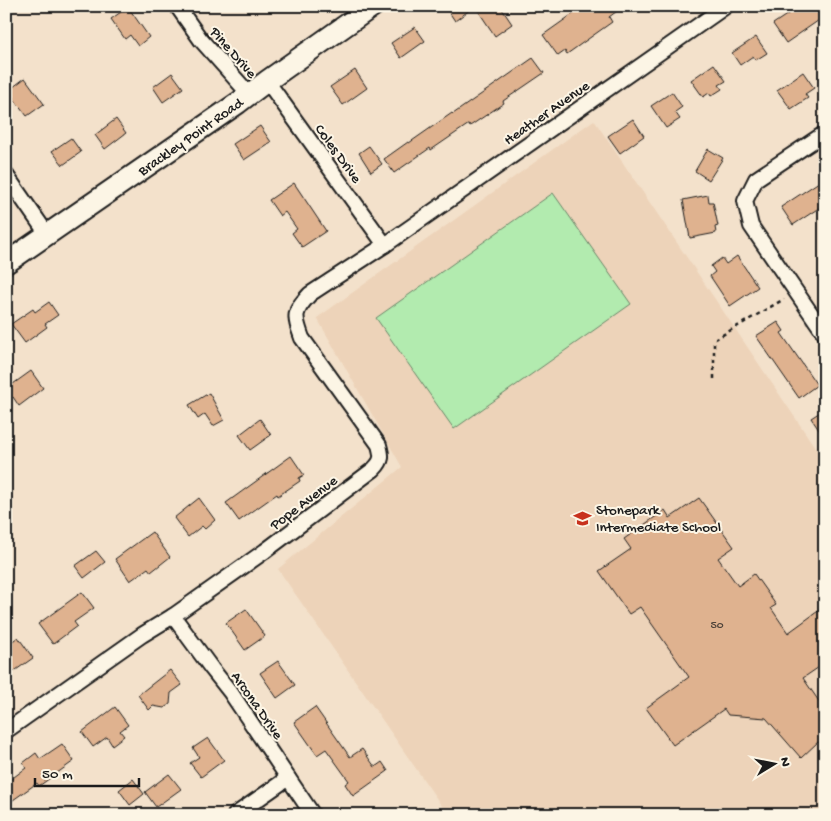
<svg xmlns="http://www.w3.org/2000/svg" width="831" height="821" font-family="'Gochi Hand',sans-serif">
	<rect width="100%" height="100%" fill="#f3e1cb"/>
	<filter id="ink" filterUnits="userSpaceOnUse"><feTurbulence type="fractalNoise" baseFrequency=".02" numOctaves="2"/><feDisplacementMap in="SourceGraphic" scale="10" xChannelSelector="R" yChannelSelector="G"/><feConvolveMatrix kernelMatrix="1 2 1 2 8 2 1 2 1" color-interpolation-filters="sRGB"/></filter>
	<g filter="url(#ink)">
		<!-- built -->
		<path fill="#edd3b9" d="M594,120L825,462V815H448L278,569L402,467L317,318Z"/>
		<!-- green -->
		<path fill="#b2ebaf" stroke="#678466" d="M553,193L631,304L454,429L376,318Z"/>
		<!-- building -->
		<g fill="#dfb28f" stroke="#1c1c1c">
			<path d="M445,6H500L512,24L495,36L475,6L455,21Z"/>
			<path d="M584,6H624L609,17L612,22L567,54L565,51L558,56L543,35Z"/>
			<path d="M800,6H825V16L786,43L773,24Z"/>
			<path d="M128,7L149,37L138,46L130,35L125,39L111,19Z"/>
			<path d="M415,27L425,41L401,58L391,43Z"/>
			<path d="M756,37L767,53L756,60L753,56L740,65L732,53Z"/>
			<path d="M533,58L544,73L503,101L504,103L470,126L469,124L431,150L430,148L394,173L384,159L408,142L409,143L452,113L453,114Z"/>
			<path d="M714,64L726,81L719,85L722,89L711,96L709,93L703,97L691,80Z"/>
			<path d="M355,70L367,88L343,105L330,87Z"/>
			<path d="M803,72L814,88L805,94L808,98L791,109L777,90Z"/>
			<path d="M172,73L183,88L163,102L153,87Z"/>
			<path d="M25,78L44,104L27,116L8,91Z"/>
			<path d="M672,92L682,107L675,112L680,119L666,128L651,106Z"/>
			<path d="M116,119L126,133L105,149L95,135Z"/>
			<path d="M633,119L644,136L620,153L608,136Z"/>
			<path d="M260,126L271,142L244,160L233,144Z"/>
			<path d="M71,138L81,152L63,165L52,151Z"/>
			<path d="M369,146L382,164L371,172L359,153Z"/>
			<path d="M708,149L723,158L709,180L695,171Z"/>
			<path d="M825,178V204L793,225L781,207Z"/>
			<path d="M294,183L326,231L302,247L292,233L297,229L285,212L280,216L269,200Z"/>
			<path d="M708,195L709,202H713L718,226L715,227L716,233L690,238L683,200Z"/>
			<path d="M737,256L758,287L730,306L710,276L715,272L711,266L722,258L726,264Z"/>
			<path d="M49,302L58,315L45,324L47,327L25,343L11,324L33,309L35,312Z"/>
			<path d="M778,322L784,331L781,333L817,385L799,398L756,336Z"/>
			<path d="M31,371L43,388L19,406L13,397L6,402V389Z"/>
			<path d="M209,393L224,420L213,426L205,414L198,419L189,405Z"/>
			<path d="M825,409V439L811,418Z"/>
			<path d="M260,419L271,435L250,450L239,435Z"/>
			<path d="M291,456L304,475L299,478L300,481L278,496L277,494L239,521L226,503Z"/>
			<path d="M199,498L215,520L205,529L202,526L188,537L174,518Z"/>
			<path d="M699,498L734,547L718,558L738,586L754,574L776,605L771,608L788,633L825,606V663L803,678L825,710V745L818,742L801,758L766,718L728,715L724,709L673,745L646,708L689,677L640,607L629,614L599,571L631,549L624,539L665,510L670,518Z"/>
			<path d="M152,532L170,557L151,572L148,568L130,581L115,559Z"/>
			<path d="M96,551L105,562L84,578L75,566Z"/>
			<path d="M82,592L94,608L74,622L77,626L53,644L38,624Z"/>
			<path d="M246,609L265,636L245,650L226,623Z"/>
			<path d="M18,637L33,658L6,677V646Z"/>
			<path d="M278,661L295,685L277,698L260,673Z"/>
			<path d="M170,670L182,685L171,693L170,704L164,708L153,706L149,710L138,695Z"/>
			<path d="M115,707L128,725L120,731L124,736L112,745L107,737L93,747L82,732Z"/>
			<path d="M315,707L350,757L362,749L375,767L382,762L388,771L353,796L345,784L349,781L326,749L317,755L294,722Z"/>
			<path d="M208,738L224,760L201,777L190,763L199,757L193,748Z"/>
			<path d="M62,744L74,761L39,786L37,783L6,805V783L26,768L23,763L36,753L40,759Z"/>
			<path d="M169,774L181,789L156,807L145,792Z"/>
			<path d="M133,779L144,794L130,805L119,790Z"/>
		</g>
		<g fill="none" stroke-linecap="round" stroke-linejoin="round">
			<defs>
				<g id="street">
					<path d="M177,6L201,40L249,94"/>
					<path d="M267,81L385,245"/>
					<path d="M825,133L756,179L745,201L751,226L825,334"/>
					<path d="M6,175L47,234"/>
					<path d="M173,616L212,669L231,693L313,815"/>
					<path d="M6,731L142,635L173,616L265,551L374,469C383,460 382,456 379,445L302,338C294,316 293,312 310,294L385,245L726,6"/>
					<path d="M235,815L288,778"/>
				</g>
				<path id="secondary" d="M6,263L238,103L267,81L373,6"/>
			</defs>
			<!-- street casing -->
			<use href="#street" stroke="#1c1c1c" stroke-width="18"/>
			<!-- secondary casing -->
			<use href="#secondary" stroke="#1c1c1c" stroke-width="24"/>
			<!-- path -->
			<path stroke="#1c1c1c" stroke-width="2.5" stroke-dasharray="4 4" stroke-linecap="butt" d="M714,379V340L784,299"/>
			<!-- street -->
			<use href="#street" stroke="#fcf5e5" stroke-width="14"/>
			<!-- secondary -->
			<use href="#secondary" stroke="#fcf5e5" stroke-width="20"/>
		</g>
	</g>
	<!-- icons -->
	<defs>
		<symbol id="school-bare" viewBox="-9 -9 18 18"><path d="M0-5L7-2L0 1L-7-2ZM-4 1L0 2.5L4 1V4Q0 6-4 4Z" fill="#c8321e" stroke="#fcf5e5" stroke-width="2.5" paint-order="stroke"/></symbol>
	</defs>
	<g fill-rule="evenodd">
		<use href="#school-bare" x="570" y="506" width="25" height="25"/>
	</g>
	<g text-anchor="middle" stroke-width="4" stroke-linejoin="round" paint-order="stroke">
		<!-- number labels -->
		<g font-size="12" fill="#4d4239">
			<text x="717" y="628">50</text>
		</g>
		<!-- street labels -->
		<g font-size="15" fill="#1c1c1c" stroke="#fcf5e5">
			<text transform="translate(234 52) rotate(49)" y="5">Pine Drive</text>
			<text transform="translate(546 112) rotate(-35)" y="5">Heather Avenue</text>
			<text transform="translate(190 136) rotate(-35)" y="5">Brackley Point Road</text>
			<text transform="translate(339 153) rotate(54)" y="5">Coles Drive</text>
			<text transform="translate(303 502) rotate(-37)" y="5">Pope Avenue</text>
			<text transform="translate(258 705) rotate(55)" y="5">Arcona Drive</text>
		</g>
		<!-- poi labels -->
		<g font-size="15" fill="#1c1c1c" stroke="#fcf5e5" text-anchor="start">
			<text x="596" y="514">Stonepark<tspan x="596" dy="17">Intermediate School</tspan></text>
		</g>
	</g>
	<!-- margin -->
	<rect width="831" height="821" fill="none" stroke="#fcf5e5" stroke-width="25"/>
	<rect x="12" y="12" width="806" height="796" fill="none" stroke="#1c1c1c" stroke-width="2" filter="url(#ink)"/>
	<!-- north arrow -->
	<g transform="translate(774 764) rotate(80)" stroke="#fcf5e5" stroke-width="4" paint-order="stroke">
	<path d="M0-4L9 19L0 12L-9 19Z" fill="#1c1c1c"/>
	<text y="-8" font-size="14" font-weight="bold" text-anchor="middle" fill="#1c1c1c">N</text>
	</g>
	<!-- scale -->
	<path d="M35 778v8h104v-8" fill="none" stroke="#1c1c1c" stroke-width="2.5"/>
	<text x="42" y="778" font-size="15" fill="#1c1c1c" stroke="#fcf5e5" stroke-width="4" paint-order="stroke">50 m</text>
</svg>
